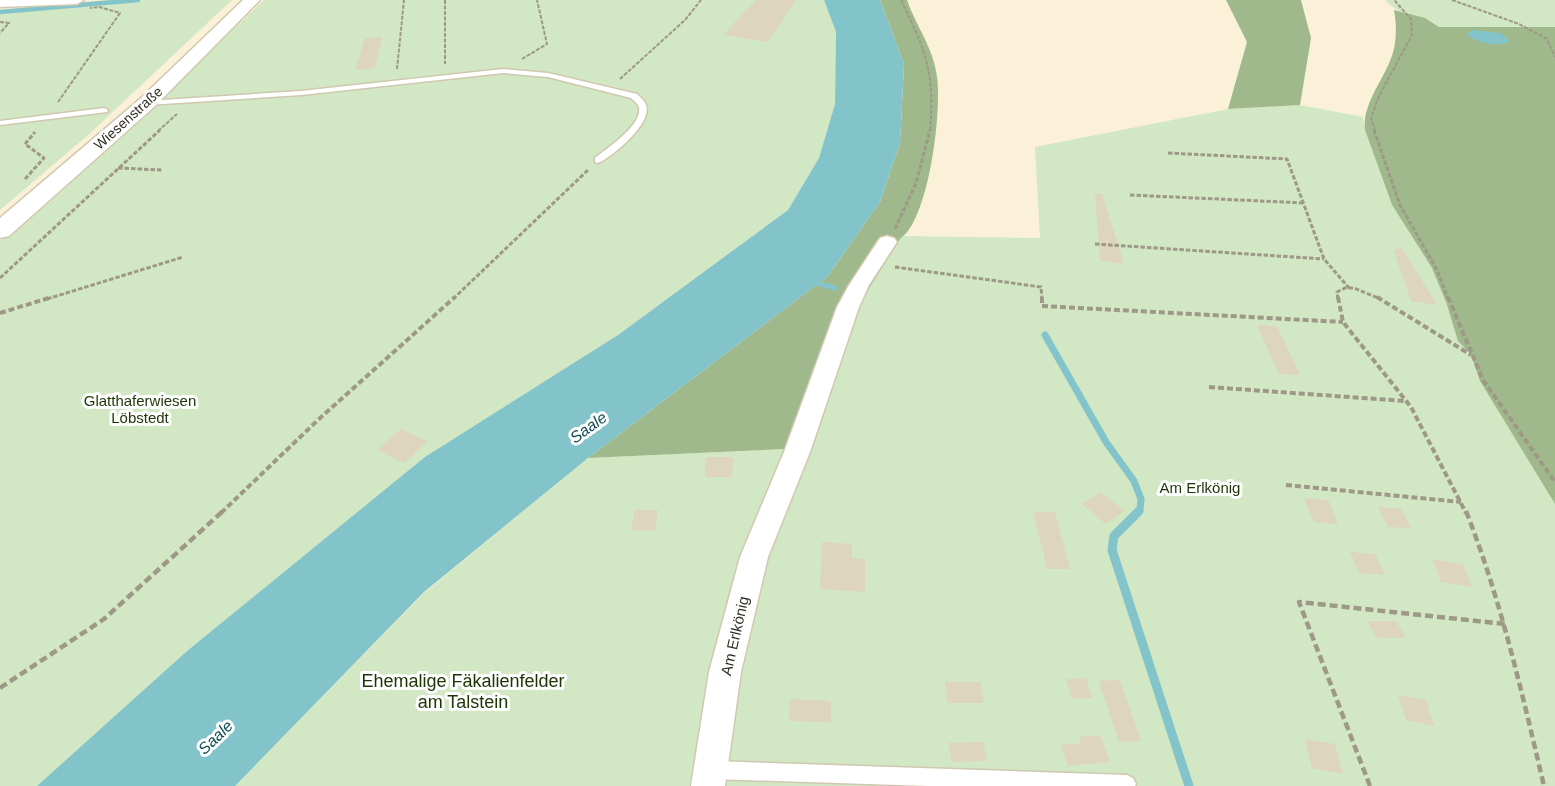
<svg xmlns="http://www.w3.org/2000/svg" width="1555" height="786" font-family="Arial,sans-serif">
	<rect width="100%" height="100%" fill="#faf1d8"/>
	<!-- green -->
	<g fill="#d2e7c4">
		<path d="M105,0H232L87,136L0,210V10Z"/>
		<path d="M264,0H824L836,32L835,104L819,158L788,210L618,335L425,458L187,651L37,786H0V241L133,126Z"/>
		<path d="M1385,0H1555V27H1439C1419,14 1400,17 1385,0Z"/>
		<path d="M1300,105L1363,117L1365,130L1392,205L1432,268L1446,302L1458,341L1471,355L1480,381L1555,504V786H235L424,593L588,458L807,448L857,308L900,239L905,236L1040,238L1035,147L1228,109Z"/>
	</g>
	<!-- forest -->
	<g fill="#9fb98d">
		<path d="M880,0H907C916,26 934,49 937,77C942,111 929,220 900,239L857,308L851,331L807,448L588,458L828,276L880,202L900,143L904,64Z"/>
		<path d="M1226,0H1301L1311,38L1300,105L1228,109L1247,42Z"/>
		<path d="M1394,10L1425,18L1439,27H1555V504L1480,381L1471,355L1458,341L1446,302L1432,268L1392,205L1365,130C1362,106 1381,83 1390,61C1397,45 1397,27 1394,10Z"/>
	</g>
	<!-- water -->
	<g fill="#82c4c9">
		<path d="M824,0H880L904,64L900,143L880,202L828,276L588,458L424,592L235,786H37L187,651L425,457L618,335L788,210L819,158L835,104L836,32Z"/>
		<path d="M1473,30L1500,33L1510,41C1498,48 1480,43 1468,36V33Z"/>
	</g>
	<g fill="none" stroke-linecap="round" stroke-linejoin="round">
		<!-- stream-far3 -->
		<path stroke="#82c4c9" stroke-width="4.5" d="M0,12L138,0"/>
		<!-- stream-far2 -->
		<path stroke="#82c4c9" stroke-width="5" d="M812,282L835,288"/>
		<!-- stream-far1 -->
		<path stroke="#82c4c9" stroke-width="7" d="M1045,335L1106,442L1134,481L1141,499L1140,510L1137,513"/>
		<!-- stream -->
		<path stroke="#82c4c9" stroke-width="9" d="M1139,511L1114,536L1112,550L1189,786"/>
	</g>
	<!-- building -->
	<g fill="#ddd5bd">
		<path d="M756,0H796L768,42L723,35Z"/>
		<path d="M382,37L375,68L355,70L365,38Z"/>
		<path d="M1102,193L1124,264L1100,261L1095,194Z"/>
		<path d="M1401,247L1437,305L1411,301L1394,251Z"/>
		<path d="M1257,325L1277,326L1300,375L1279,374Z"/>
		<path d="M401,429L428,441L404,463L377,450Z"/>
		<path d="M706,457H733L732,477H705Z"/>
		<path d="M1101,492L1124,511L1106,524L1082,504Z"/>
		<path d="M1304,498L1328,500L1338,524L1314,522Z"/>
		<path d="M1378,507L1401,509L1411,528L1388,527Z"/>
		<path d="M635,510H658L655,531L631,530Z"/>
		<path d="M1033,512H1055L1070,569H1047Z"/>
		<path d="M822,542L852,544V558L865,559V592L820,589Z"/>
		<path d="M1350,552L1375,554L1385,575L1359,573Z"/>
		<path d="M1432,559L1463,564L1472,587L1441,582Z"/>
		<path d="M1367,621H1396L1406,638H1377Z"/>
		<path d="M1086,678L1092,698L1072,699L1066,679Z"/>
		<path d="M1120,680L1141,741L1119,742L1099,681Z"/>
		<path d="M945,682H980L984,703H948Z"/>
		<path d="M1398,695L1426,700L1434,726L1406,720Z"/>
		<path d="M790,699L831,701V722L789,721Z"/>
		<path d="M1100,735L1110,762L1068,766L1061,745L1081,743L1079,737Z"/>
		<path d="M1305,739L1335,744L1343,774L1312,768Z"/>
		<path d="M983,742L987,761L952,762L948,743Z"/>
	</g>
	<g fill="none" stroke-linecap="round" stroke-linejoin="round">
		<defs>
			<g id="service">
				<path d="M503,69L548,73L637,94C640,97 645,101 646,105C653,123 612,157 598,163L595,162V158C606,149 647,122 638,105C637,103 632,99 631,98L548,77L503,73L301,95L147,105L143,103L147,101L301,91Z"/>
				<path d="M104,108L108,110L107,112L0,125V121Z"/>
				<path d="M712,761L1127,775L1133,778L1136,784L1135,786H929L712,779L706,776L703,770L706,764Z"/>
			</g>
			<g id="minor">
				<path d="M0,0H84L77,4L0,7Z"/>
				<path d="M887,236L894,238L897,242L869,285L859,307L810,452L768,557L741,672L725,786H691L709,672L740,557L784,452L837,307L849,285L880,238Z"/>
			</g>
			<path id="tertiary" d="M243,0H260L154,107L9,236L0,238V218L140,99Z"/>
		</defs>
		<!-- service casing -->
		<use href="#service" stroke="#d0c8b0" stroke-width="3"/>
		<!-- minor casing -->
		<use href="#minor" stroke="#d0c8b0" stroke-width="3"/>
		<!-- tertiary casing -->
		<use href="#tertiary" stroke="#d0c8b0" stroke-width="3"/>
		<!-- path-far3 -->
		<g stroke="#9e9886" stroke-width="2" stroke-dasharray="4 1.5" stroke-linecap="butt">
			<path d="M445,0V64"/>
			<path d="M901,0C926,51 935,73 930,131"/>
			<path d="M1452,0L1519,24L1547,39L1555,57"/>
			<path d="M0,22L9,23L0,33"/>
			<path d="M522,59L547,44L537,0"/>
			<path d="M397,69L404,0"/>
			<path d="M620,79L685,20L701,0"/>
			<path d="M58,102L120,13L99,7L90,8"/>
			<path d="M158,131L177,114"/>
			<path d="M1375,131L1371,118L1379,96L1412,35L1411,19L1394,0"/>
		</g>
		<!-- path-far2 -->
		<g stroke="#9e9886" stroke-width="3" stroke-dasharray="4.5 2" stroke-linecap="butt">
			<path d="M1374,130L1400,205L1437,270L1448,299"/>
			<path d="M1168,153L1287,159L1324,259L1349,288"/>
			<path d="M118,168L162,170"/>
			<path d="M25,179L44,158L25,144L35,132"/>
			<path d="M1130,195L1305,203"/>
			<path d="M895,229L916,183L930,130"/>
			<path d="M1095,244L1324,259"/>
			<path d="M895,267L1041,287L1042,299"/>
			<path d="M0,278L160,130"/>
			<path d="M47,299L183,257"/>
			<path d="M453,299L588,170"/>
			<path d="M1338,299L1337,292L1345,288H1354L1380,299"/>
		</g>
		<!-- path-far1 -->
		<g stroke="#9e9886" stroke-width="4" stroke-dasharray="6 3" stroke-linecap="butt">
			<path d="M1042,297V306L1343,322"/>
			<path d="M1338,297L1343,322L1411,407L1466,513"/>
			<path d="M1377,297L1471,355"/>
			<path d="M1448,297L1483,380L1555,482"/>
			<path d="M0,313L52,297"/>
			<path d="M1209,387L1405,401"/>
			<path d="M1286,485L1461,502"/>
			<path d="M221,513L319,419L455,297"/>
		</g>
		<!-- path -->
		<g stroke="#9e9886" stroke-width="4.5" stroke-dasharray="8 4" stroke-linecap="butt">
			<path d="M1466,511C1501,600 1522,693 1544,786"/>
			<path d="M0,688L104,619L223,511"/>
			<path d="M1370,786L1299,602L1505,624"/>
		</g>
		<!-- service -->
		<use href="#service" fill="#fff" fill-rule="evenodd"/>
		<!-- minor -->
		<use href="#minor" fill="#fff" fill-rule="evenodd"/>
		<!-- tertiary -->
		<use href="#tertiary" fill="#fff" fill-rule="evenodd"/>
	</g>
	<g text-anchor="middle" stroke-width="6" stroke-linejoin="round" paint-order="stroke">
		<!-- far-street labels -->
		<g font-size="14" fill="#312e25" stroke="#fefefe">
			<text transform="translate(128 118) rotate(-42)" y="5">Wiesenstraße</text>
		</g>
		<!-- park labels -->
		<g font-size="15" fill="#1d3505" stroke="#fefefe">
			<text x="140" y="406">Glatthaferwiesen<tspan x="140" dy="17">Löbstedt</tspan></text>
			<text x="1200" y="493">Am Erlkönig</text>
		</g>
		<!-- street labels -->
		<g font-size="15" fill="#312e25" stroke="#fefefe">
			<text transform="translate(735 636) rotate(-77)" y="5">Am Erlkönig</text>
		</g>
		<!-- water labels -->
		<g font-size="16" font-style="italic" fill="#134e52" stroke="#fefefe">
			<text transform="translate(588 427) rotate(-36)" y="6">Saale</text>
			<text transform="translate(215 737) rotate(-44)" y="6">Saale</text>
		</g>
		<!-- near-park labels -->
		<g font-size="18" fill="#1d3505" stroke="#fefefe">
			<text x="463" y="687">Ehemalige Fäkalienfelder<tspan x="463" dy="21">am Talstein</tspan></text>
		</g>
	</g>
</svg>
